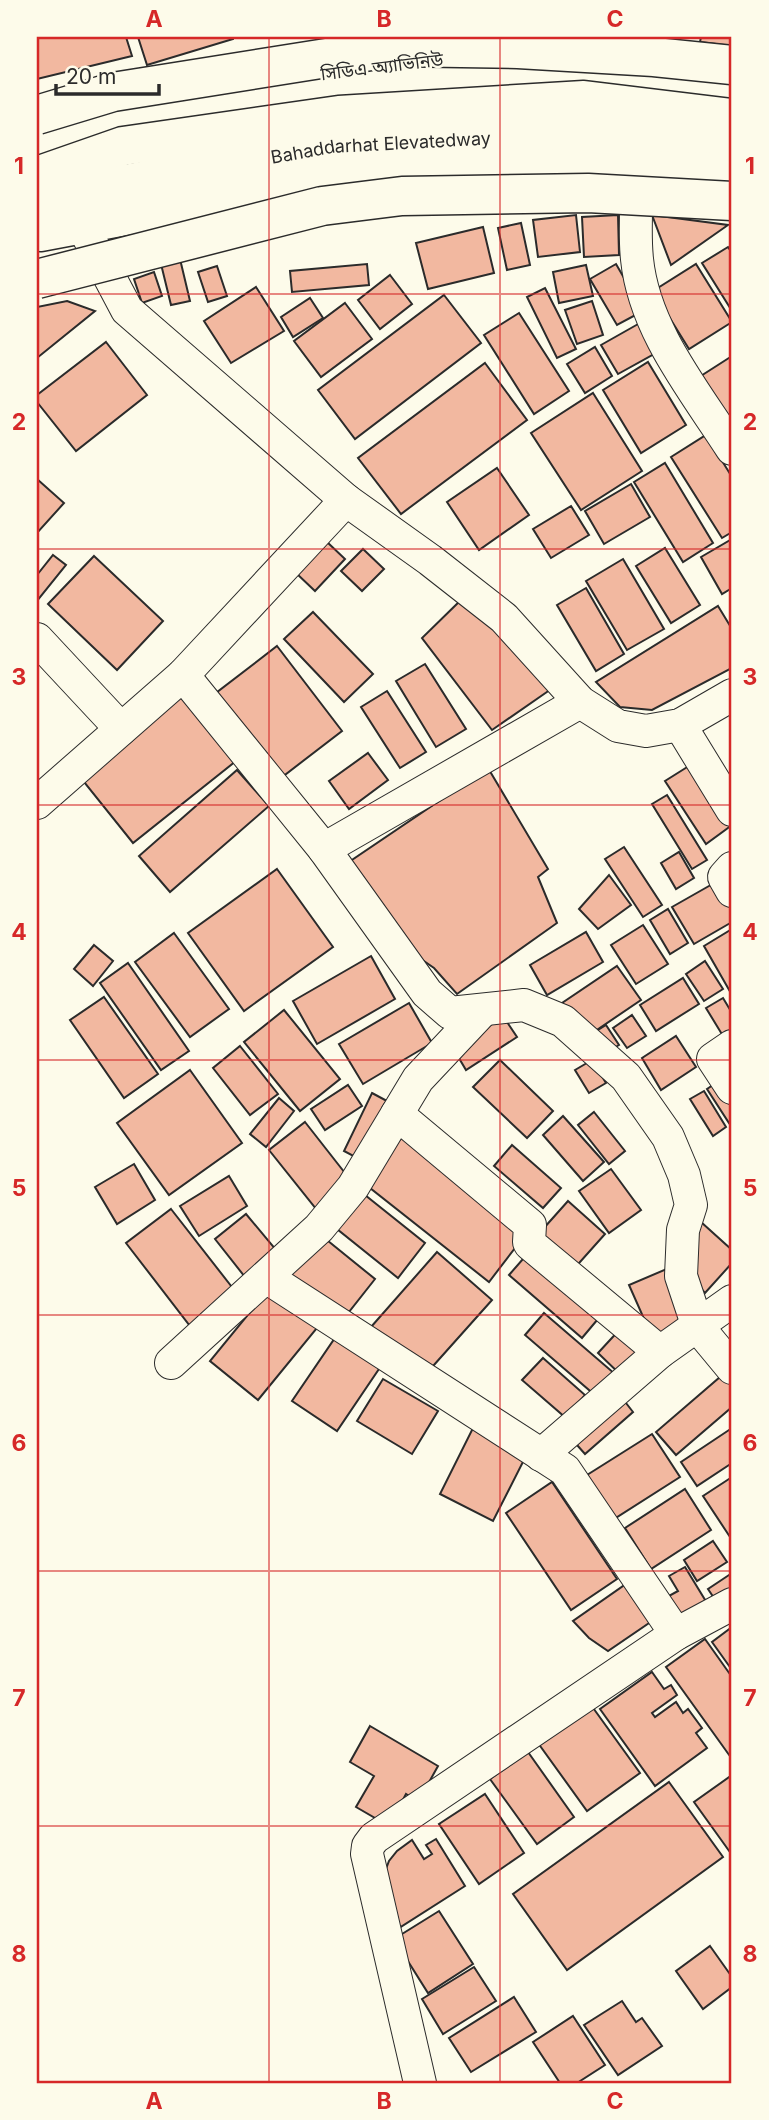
<svg xmlns="http://www.w3.org/2000/svg" width="769" height="2120" font-family="Inter,'Noto Sans Bengali',sans-serif">
	<rect width="100%" height="100%" fill="#fdfbea"/>
	<!-- building -->
	<g fill="#f2b8a0" stroke="#2b2b2b" stroke-width="2">
		<path d="M37,37H126L132,56L37,79Z"/>
		<path d="M138,37H233V39L147,65Z"/>
		<path d="M701,37H732V46L700,42Z"/>
		<path d="M576,215L580,252L538,257L533,220Z"/>
		<path d="M618,215L619,255L584,257L582,217Z"/>
		<path d="M652,215L728,225L671,265Z"/>
		<path d="M521,223L530,265L507,270L498,228Z"/>
		<path d="M483,227L494,273L428,289L416,243Z"/>
		<path d="M728,247L732,253V311L702,263Z"/>
		<path d="M180,259L190,301L171,305L161,264Z"/>
		<path d="M367,264L369,285L292,292L290,271Z"/>
		<path d="M616,264L643,311L617,325L590,279Z"/>
		<path d="M696,264L732,322L689,349L653,291Z"/>
		<path d="M586,265L593,296L559,303L553,272Z"/>
		<path d="M217,266L227,296L208,302L198,272Z"/>
		<path d="M154,272L162,296L142,303L134,279Z"/>
		<path d="M390,275L412,304L380,329L358,300Z"/>
		<path d="M256,287L284,331L231,363L204,321Z"/>
		<path d="M545,288L576,349L557,358L527,297Z"/>
		<path d="M444,295L481,343L355,439L318,390Z"/>
		<path d="M310,298L323,318L293,337L281,317Z"/>
		<path d="M67,301L95,311L37,358V307Z"/>
		<path d="M592,301L603,335L577,344L565,310Z"/>
		<path d="M345,303L372,339L321,377L294,341Z"/>
		<path d="M519,313L569,391L534,414L484,335Z"/>
		<path d="M647,319L663,349L618,374L601,345Z"/>
		<path d="M106,342L147,395L76,451L37,402V395Z"/>
		<path d="M595,347L612,376L585,393L567,364Z"/>
		<path d="M732,356V443L693,381Z"/>
		<path d="M648,362L686,425L641,453L603,390Z"/>
		<path d="M485,363L527,420L401,514L358,458Z"/>
		<path d="M593,393L642,471L581,510L531,433Z"/>
		<path d="M706,435L732,477V532L722,538L671,457Z"/>
		<path d="M665,463L713,543L683,562L634,482Z"/>
		<path d="M497,468L529,515L479,550L447,502Z"/>
		<path d="M37,479L64,503L37,533Z"/>
		<path d="M631,484L650,517L604,544L585,511Z"/>
		<path d="M571,506L589,535L551,558L533,529Z"/>
		<path d="M732,539V588L722,594L701,557Z"/>
		<path d="M326,541L345,559L315,591L296,573Z"/>
		<path d="M665,548L700,605L671,623L636,566Z"/>
		<path d="M363,549L384,569L362,591L341,571Z"/>
		<path d="M53,555L66,565L37,601V575Z"/>
		<path d="M94,556L163,621L117,670L48,604Z"/>
		<path d="M623,559L664,629L627,650L586,581Z"/>
		<path d="M586,588L624,654L596,671L557,605Z"/>
		<path d="M463,598L557,685L492,730L422,638Z"/>
		<path d="M718,606L732,629V668L652,710L620,707L596,682Z"/>
		<path d="M313,612L373,674L344,702L284,639Z"/>
		<path d="M277,646L342,731L277,781L212,696Z"/>
		<path d="M425,664L466,729L436,747L396,681Z"/>
		<path d="M188,691L241,757L133,843L80,777Z"/>
		<path d="M387,691L426,752L400,768L361,707Z"/>
		<path d="M368,753L388,780L349,809L329,781Z"/>
		<path d="M692,764L732,825L706,844L665,781Z"/>
		<path d="M488,768L548,869L538,877L557,923L457,994L434,968L405,948L346,864Z"/>
		<path d="M237,770L269,806L170,892L139,856Z"/>
		<path d="M667,795L707,860L692,869L652,804Z"/>
		<path d="M624,847L662,905L643,917L605,859Z"/>
		<path d="M679,852L694,878L676,889L661,863Z"/>
		<path d="M277,869L333,947L244,1011L188,933Z"/>
		<path d="M609,875L631,905L598,929L579,909Z"/>
		<path d="M716,882L732,910V922L694,944L672,907Z"/>
		<path d="M668,909L688,943L670,954L650,920Z"/>
		<path d="M643,925L668,964L636,984L611,945Z"/>
		<path d="M732,929V995L704,946Z"/>
		<path d="M586,932L603,962L547,995L530,965Z"/>
		<path d="M174,933L229,1009L190,1037L135,962Z"/>
		<path d="M94,945L113,961L93,986L74,969Z"/>
		<path d="M371,956L395,999L317,1044L293,1001Z"/>
		<path d="M705,961L723,989L704,1001L686,974Z"/>
		<path d="M128,963L189,1051L161,1070L100,983Z"/>
		<path d="M617,966L641,1000L585,1038L562,1003Z"/>
		<path d="M683,978L699,1004L656,1031L640,1005Z"/>
		<path d="M104,997L158,1074L124,1098L70,1020Z"/>
		<path d="M723,998L732,1013V1031L723,1036L706,1008Z"/>
		<path d="M409,1003L432,1043L363,1084L339,1044Z"/>
		<path d="M284,1010L340,1079L300,1111L244,1042Z"/>
		<path d="M632,1015L646,1036L627,1048L613,1028Z"/>
		<path d="M503,1016L517,1037L466,1070L453,1048Z"/>
		<path d="M606,1025L619,1045L602,1055L590,1035Z"/>
		<path d="M676,1036L696,1067L661,1090L642,1058Z"/>
		<path d="M240,1046L278,1094L250,1115L213,1068Z"/>
		<path d="M500,1060L553,1111L527,1138L473,1087Z"/>
		<path d="M592,1060L606,1083L589,1093L575,1070Z"/>
		<path d="M190,1070L242,1143L169,1195L117,1123Z"/>
		<path d="M722,1079L732,1096V1121L729,1123L707,1089Z"/>
		<path d="M348,1085L362,1106L325,1130L311,1109Z"/>
		<path d="M704,1091L726,1127L713,1136L690,1099Z"/>
		<path d="M372,1093L387,1101L359,1159L344,1151Z"/>
		<path d="M279,1098L294,1111L266,1147L250,1134Z"/>
		<path d="M594,1112L625,1151L609,1164L578,1125Z"/>
		<path d="M563,1116L604,1162L583,1181L543,1135Z"/>
		<path d="M305,1122L352,1182L317,1210L269,1150Z"/>
		<path d="M402,1137L525,1235L489,1282L365,1184Z"/>
		<path d="M512,1145L561,1188L543,1208L494,1166Z"/>
		<path d="M134,1164L155,1200L117,1224L95,1187Z"/>
		<path d="M611,1169L641,1210L609,1233L579,1191Z"/>
		<path d="M229,1176L247,1206L199,1236L180,1206Z"/>
		<path d="M365,1195L425,1243L398,1278L337,1229Z"/>
		<path d="M568,1201L605,1234L572,1271L535,1238Z"/>
		<path d="M171,1209L235,1291L190,1326L126,1243Z"/>
		<path d="M246,1214L277,1251L245,1277L215,1239Z"/>
		<path d="M701,1222L732,1250V1263L705,1293L685,1271Z"/>
		<path d="M317,1232L375,1279L341,1322L283,1275Z"/>
		<path d="M530,1251L603,1313L582,1338L509,1275Z"/>
		<path d="M437,1252L492,1300L425,1375L371,1327Z"/>
		<path d="M669,1268L692,1319L652,1337L629,1285Z"/>
		<path d="M269,1289L317,1328L258,1400L210,1361Z"/>
		<path d="M544,1313L615,1374L596,1396L525,1335Z"/>
		<path d="M622,1327L650,1352L625,1379L598,1353Z"/>
		<path d="M339,1332L383,1363L337,1431L292,1401Z"/>
		<path d="M543,1358L585,1395L566,1418L522,1380Z"/>
		<path d="M727,1371L732,1377V1407L676,1455L656,1432Z"/>
		<path d="M383,1379L438,1411L412,1454L357,1421Z"/>
		<path d="M619,1394L633,1412L585,1454L569,1436Z"/>
		<path d="M476,1422L529,1450L493,1521L440,1494Z"/>
		<path d="M732,1428V1463L697,1486L681,1462Z"/>
		<path d="M652,1434L680,1477L614,1519L587,1475Z"/>
		<path d="M732,1477V1540L703,1496Z"/>
		<path d="M552,1482L617,1579L571,1610L506,1513Z"/>
		<path d="M685,1489L711,1530L651,1569L625,1528Z"/>
		<path d="M713,1541L727,1562L697,1581L684,1560Z"/>
		<path d="M685,1567L710,1608L682,1625L665,1598L678,1591L669,1576Z"/>
		<path d="M732,1573V1594L718,1604L708,1589Z"/>
		<path d="M626,1584L652,1621L608,1651L589,1638L573,1621Z"/>
		<path d="M732,1627V1670L712,1642Z"/>
		<path d="M705,1639L732,1677V1759L666,1667Z"/>
		<path d="M652,1672L664,1689L671,1685L677,1695L652,1713L655,1717L676,1702L683,1713L688,1709L702,1728L696,1733L707,1748L655,1786L600,1709Z"/>
		<path d="M591,1705L640,1773L587,1811L538,1743Z"/>
		<path d="M370,1726L438,1766L418,1802L406,1794L389,1826L356,1807L374,1776L350,1762Z"/>
		<path d="M528,1752L574,1817L537,1844L490,1779Z"/>
		<path d="M732,1775V1855L694,1802Z"/>
		<path d="M669,1782L723,1857L567,1970L513,1894Z"/>
		<path d="M485,1794L524,1853L479,1884L439,1824Z"/>
		<path d="M436,1839L465,1886L399,1928L378,1890L389,1861L397,1851L412,1840L424,1859L432,1854L426,1845Z"/>
		<path d="M439,1911L473,1964L428,1993L394,1939Z"/>
		<path d="M710,1946L732,1977V1987L703,2009L676,1971Z"/>
		<path d="M474,1967L496,2001L443,2034L422,1999Z"/>
		<path d="M514,1997L536,2032L471,2072L449,2038Z"/>
		<path d="M622,2001L636,2022L642,2018L662,2046L618,2075L584,2025Z"/>
		<path d="M573,2016L605,2065L577,2083H560L533,2042Z"/>
	</g>
	<g fill="none" stroke-linecap="round" stroke-linejoin="round">
		<defs>
			<g id="minor">
				<path d="M637,173C637,202 634,231 637,259C644,330 695,391 732,449"/>
				<path d="M82,225L127,310L346,500L430,560L504,618L580,702L618,726L646,731L680,725L732,695"/>
				<path d="M37,639L121,729"/>
				<path d="M183,675L324,849L427,993L450,1013L524,1005L563,1021L626,1077L668,1137L684,1175L691,1205L683,1230L681,1276L698,1327L732,1368"/>
				<path d="M680,725L732,810"/>
				<path d="M37,803L183,675L346,500"/>
				<path d="M324,849L580,702"/>
				<path d="M732,868L724,877L732,891"/>
				<path d="M732,1046L713,1059L732,1088"/>
				<path d="M397,1114L530,1225L529,1242L530,1244L660,1352L732,1301"/>
				<path d="M266,1277L565,1470L676,1634"/>
				<path d="M171,1363L319,1228L353,1187L418,1079L483,1010"/>
				<path d="M541,1455L660,1352"/>
				<path d="M420,2083L367,1854L368,1846L374,1838L676,1634L732,1604"/>
			</g>
			<g id="trunk">
				<path d="M37,176L123,146L339,115L584,100L732,118"/>
				<path id="s1" d="M37,214L114,186L332,147L571,134L732,147"/>
				<path d="M40,232L242,194L420,166L730,172"/>
			</g>
		</defs>
		<!-- minor casing -->
		<use href="#minor" stroke="#2b2b2b" stroke-width="34"/>
		<!-- trunk casing -->
		<use href="#trunk" stroke="#2b2b2b" stroke-width="41"/>
		<!-- minor -->
		<use href="#minor" stroke="#fdfbea" stroke-width="32"/>
		<!-- trunk -->
		<use href="#trunk" stroke="#fdfbea" stroke-width="38"/>
		<defs>
			<g id="primary-bridge">
				<path d="M37,115L113,92L396,47L518,49L654,57L732,65"/>
				<path d="M37,279L322,206L402,196L588,193L732,201"/>
			</g>
		</defs>
		<!-- primary-bridge casing -->
		<use href="#primary-bridge" stroke="#2b2b2b" stroke-width="41" stroke-linecap="butt"/>
		<!-- primary-bridge -->
		<use href="#primary-bridge" stroke="#fdfbea" stroke-width="38"/>
	</g>
	<!-- grid -->
	<path fill="none" stroke="#d62828" stroke-width="2" stroke-opacity="0.55" d="M269,37V2083M500,37V2083M37,294H732M37,549H732M37,805H732M37,1060H732M37,1315H732M37,1571H732M37,1826H732"/>
	<g text-anchor="middle" stroke-width="5" stroke-linejoin="round" paint-order="stroke">
		<!-- street labels -->
		<g font-size="18" fill="#2b2b2b" stroke="#fdfbea">
			<text transform="translate(382 67) rotate(-7)" y="6">সিডিএ অ্যাভিনিউ</text>
			<text dy="6" stroke="none"><textPath href="#s1" startOffset="352">Bahaddarhat Elevatedway</textPath></text>
		</g>
	</g>
	<!-- border -->
	<rect width="769" height="2120" fill="none" stroke="#fdfbea" stroke-width="77"/>
	<!-- scale -->
	<path d="M56 84v10h103v-10" fill="none" stroke="#2b2b2b" stroke-width="3.5"/>
	<text x="66" y="84" font-size="21" fill="#2b2b2b" stroke="#fdfbea" stroke-width="5" paint-order="stroke">20 m</text>
	<rect x="38" y="38" width="692" height="2044" fill="none" stroke="#d62828" stroke-width="2.5"/>
	<g font-size="23" text-anchor="middle" font-weight="bold" fill="#d62828">
		<text x="154" y="27">A</text>
		<text x="384" y="27">B</text>
		<text x="615" y="27">C</text>
		<text x="19" y="174">1</text>
		<text x="750" y="174">1</text>
		<text x="19" y="430">2</text>
		<text x="750" y="430">2</text>
		<text x="19" y="685">3</text>
		<text x="750" y="685">3</text>
		<text x="19" y="940">4</text>
		<text x="750" y="940">4</text>
		<text x="19" y="1196">5</text>
		<text x="750" y="1196">5</text>
		<text x="19" y="1451">6</text>
		<text x="750" y="1451">6</text>
		<text x="19" y="1706">7</text>
		<text x="750" y="1706">7</text>
		<text x="19" y="1962">8</text>
		<text x="750" y="1962">8</text>
		<text x="154" y="2109">A</text>
		<text x="384" y="2109">B</text>
		<text x="615" y="2109">C</text>
	</g>
</svg>
